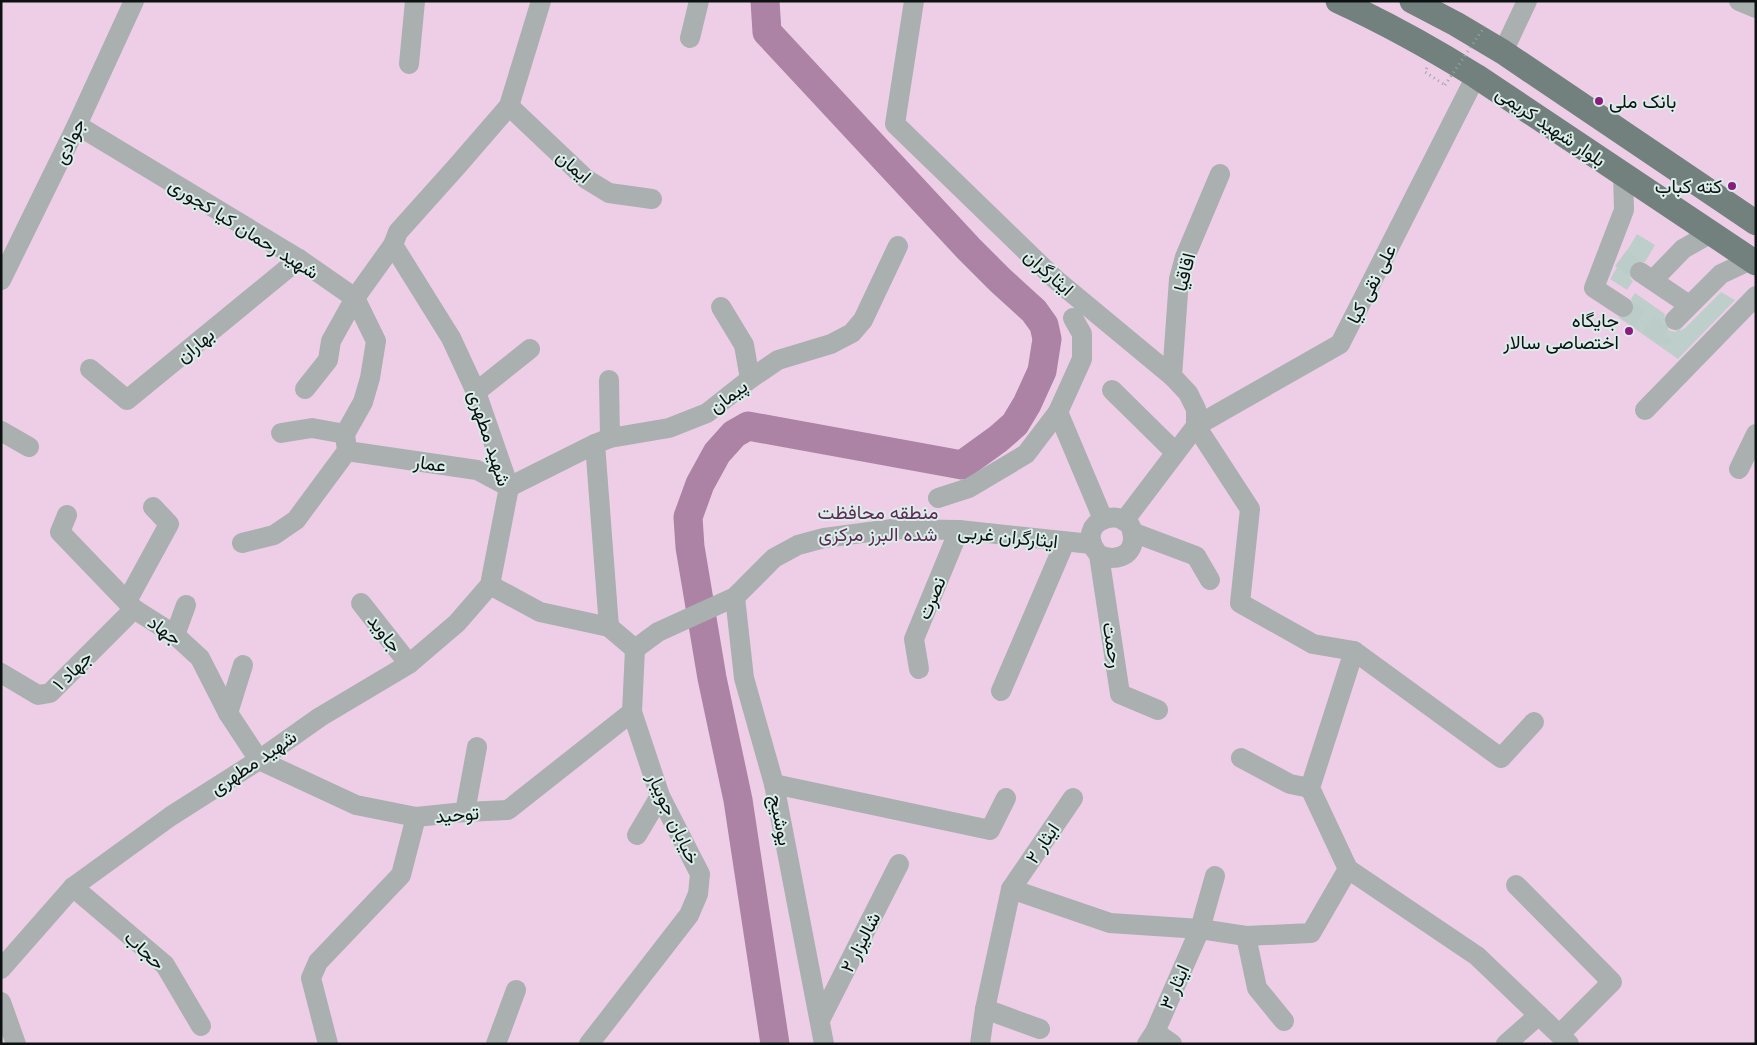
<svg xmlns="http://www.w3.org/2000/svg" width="1757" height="1045" font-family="Mulish,Vazirmatn,sans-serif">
	<rect width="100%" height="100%" fill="#dbede9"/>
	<!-- green -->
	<rect fill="#eecee7" x="1" y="1" width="1755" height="1043"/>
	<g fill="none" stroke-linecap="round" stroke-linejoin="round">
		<!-- river -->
		<path stroke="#ac83a4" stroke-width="29" d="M765,1L767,32L968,248L1000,280L1034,311L1044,325L1047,339L1042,371L1027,404L1015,424L998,439L962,465L748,426L734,434L717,453L700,484L688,517L690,547L712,678L738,800L775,1044"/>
	</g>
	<!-- building -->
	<g fill="#becfcb">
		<path d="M1637,234L1655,245L1645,262L1635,261L1630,266L1628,272L1629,277L1633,281L1627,290L1610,279Z"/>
		<path d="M1721,292L1735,300L1678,359L1618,317L1628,318L1633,314L1635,307L1631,299L1635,293L1665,314L1663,323L1667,329L1671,331L1678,332L1685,328Z"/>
	</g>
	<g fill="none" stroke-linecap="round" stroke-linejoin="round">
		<!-- minor-tunnel -->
		<g stroke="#bcccc9" stroke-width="20" stroke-dasharray="20 10" stroke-linecap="butt">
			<path d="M1621,258L1640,272"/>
			<path d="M1623,307L1664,335L1675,320"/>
		</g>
		<!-- path -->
		<path stroke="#96a4a1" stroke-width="3" stroke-dasharray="1 4" stroke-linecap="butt" d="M1427,68L1425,72L1445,85"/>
		<!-- minor -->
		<g stroke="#a9b0af" stroke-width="20">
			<path d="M914,1L895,124L1055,279L1172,376L1188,393L1196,409V426L1124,521"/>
			<path d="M1739,1L1756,8"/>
			<path d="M690,38L699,1"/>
			<path d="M1503,52L1527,1"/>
			<path d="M409,64L415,1"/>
			<path d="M1476,76L1340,344L1196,426L1250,509L1240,603L1313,644L1354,651L1501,758L1534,722"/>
			<path d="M509,106L586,179L609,193L652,199"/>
			<path d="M77,125L299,259L355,298L393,245"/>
			<path d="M1640,272L1689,305"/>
			<path d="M1,280L77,125L134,1"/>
			<path d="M1653,280L1683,249L1711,233"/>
			<path d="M721,307L744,345L750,379"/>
			<path d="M1623,307L1594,288L1624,210L1623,174"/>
			<path d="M1675,320L1721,274L1751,260"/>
			<path d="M90,369L127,400L299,259"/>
			<path d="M1172,376L1179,279L1185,257L1220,174"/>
			<path d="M609,380L610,438"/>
			<path d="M305,389L328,360L331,341L355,298"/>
			<path d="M1112,390L1175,452"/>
			<path d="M476,392L530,349"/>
			<path d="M1645,410L1756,296"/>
			<path d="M1058,412L1103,519"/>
			<path d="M1,431L29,447"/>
			<path d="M281,433L312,428L345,434"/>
			<path d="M595,444L609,627"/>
			<path d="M347,451L477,470L509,487L595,444L610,438L669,428L707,413L750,379L778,360L831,344L852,333L863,320L898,246"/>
			<path d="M1739,469L1756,434"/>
			<path d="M938,498L969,488L1026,454L1058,412L1082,359V334L1073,318"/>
			<path d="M67,515L60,532L134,609L175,635L200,658L228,713L259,760L356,805L416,817L465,812L508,810L632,712"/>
			<path d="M1132,532L1196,556L1210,580"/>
			<path d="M242,543L274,535L296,520L347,451L345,434L363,402L370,378L376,341L355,298"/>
			<path d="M1099,555C1113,561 1133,558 1133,538C1134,501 1068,519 1099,555L1120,694L1158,710"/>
			<path d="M490,585L540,612L609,627L635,649L658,632L735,597L774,558L798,545L824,538L892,529L959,530L1091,544"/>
			<path d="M735,597L744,678L774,784L824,1044"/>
			<path d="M127,601L169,524L153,507"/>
			<path d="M361,603L409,664"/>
			<path d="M175,635L186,605"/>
			<path d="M919,669L914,639L959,530"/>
			<path d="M1,673L38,695L50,693L134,609"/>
			<path d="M1001,691L1065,542"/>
			<path d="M228,713L243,665"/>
			<path d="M1241,758L1290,784L1310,788"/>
			<path d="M774,784L990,830L1006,798"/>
			<path d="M465,812L477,747"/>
			<path d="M637,835L660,796"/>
			<path d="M1348,869L1477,956L1569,1044"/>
			<path d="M1516,885L1612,982L1560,1034"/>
			<path d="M73,887L165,965L201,1026"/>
			<path d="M1011,889L1110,923L1200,929L1246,936L1311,933L1348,869L1310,788L1354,651"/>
			<path d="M1246,936L1257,988L1284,1021"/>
			<path d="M1,969L73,887L171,816L259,760L320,717L409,664L457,623L490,585L509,487L476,392L451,338L393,245L398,232L458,165L509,106L541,1"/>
			<path d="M1,1002L16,1044"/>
			<path d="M985,1009L1040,1029"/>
			<path d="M820,1020L899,864"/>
			<path d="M1155,1032L1172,1044"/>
			<path d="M328,1044L311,978L318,962L401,875L416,817"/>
			<path d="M496,1044L516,990"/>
			<path d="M589,1044L689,915L698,894L700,874L660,796L632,712L635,649"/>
			<path d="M980,1044L985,1009L1011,889L1073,798"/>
			<path d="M1147,1044L1155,1032L1200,929L1215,876"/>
			<path d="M1506,1044L1539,1015"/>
		</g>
		<!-- major -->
		<g stroke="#73817e" stroke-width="25">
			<path d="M1338,1C1386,23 1431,48 1476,76L1756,263"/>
			<path d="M1412,1L1456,24L1503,52L1756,223"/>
		</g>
		<!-- path-bridge -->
		<path stroke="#96a4a1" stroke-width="3" stroke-dasharray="1 4" stroke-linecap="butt" d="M1445,85L1487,23"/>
	</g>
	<!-- markers -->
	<g fill="#8a1b7f" stroke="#dbede9" stroke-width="2">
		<circle cx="1599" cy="101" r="5"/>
		<circle cx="1732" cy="186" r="5"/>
		<circle cx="1629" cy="331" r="5"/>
	</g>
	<g text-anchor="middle" stroke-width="4" stroke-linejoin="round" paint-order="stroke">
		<!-- poi labels -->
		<g font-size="19" fill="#0c1211" stroke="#dbede9" text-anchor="end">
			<text x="1609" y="108" text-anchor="start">بانک ملی</text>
			<text x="1722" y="193">کته کباب</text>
			<text x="1619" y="327">جایگاه<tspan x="1619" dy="22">اختصاصی سالار</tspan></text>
		</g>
		<!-- street labels -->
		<g font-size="19" fill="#0c1211" stroke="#dbede9">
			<text transform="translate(1551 126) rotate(34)" y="7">بلوار شهید کریمی</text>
			<text transform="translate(69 141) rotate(-64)" y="7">جوادی</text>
			<text transform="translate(574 166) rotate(41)" y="7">ایمان</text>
			<text transform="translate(244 228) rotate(32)" y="7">شهید رحمان کیا کجوری</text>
			<text transform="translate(1049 272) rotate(42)" y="7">ایثارگران</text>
			<text transform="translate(1184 272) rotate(-76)" y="7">اقاقیا</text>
			<text transform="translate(1371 284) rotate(-63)" y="7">علی نقی کیا</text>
			<text transform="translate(195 345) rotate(-39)" y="7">بهاران</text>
			<text transform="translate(728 396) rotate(-37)" y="7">پیمان</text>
			<text transform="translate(490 438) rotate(72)" y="7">شهید مطهری</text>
			<text transform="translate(430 463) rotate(8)" y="7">عمار</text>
			<text transform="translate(1008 536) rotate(6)" y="7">ایثارگران غربی</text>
			<text transform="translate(931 598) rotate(-67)" y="7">نصرت</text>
			<text transform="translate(165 630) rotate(36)" y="7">جهاد</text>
			<text transform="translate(385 633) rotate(52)" y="7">جاوید</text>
			<text transform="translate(1113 645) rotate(81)" y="7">رحمت</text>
			<text transform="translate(72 670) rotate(-45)" y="7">جهاد ۱</text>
			<text transform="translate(253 762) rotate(-34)" y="7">شهید مطهری</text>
			<text transform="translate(457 814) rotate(-5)" y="7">توحید</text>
			<text transform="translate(674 818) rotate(65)" y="7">خیابان جویبار</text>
			<text transform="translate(781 820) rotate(79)" y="7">یوشیج</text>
			<text transform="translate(1042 843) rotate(-56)" y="7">ایثار ۲</text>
			<text transform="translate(860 942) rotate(-63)" y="7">شالیزار ۲</text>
			<text transform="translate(145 950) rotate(43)" y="7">حجاب</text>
			<text transform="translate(1174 987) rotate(-66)" y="7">ایثار ۳</text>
		</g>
		<!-- park labels -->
		<g font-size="19" fill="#5e2a56" stroke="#dbede9">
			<text x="878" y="519">منطقه محافظت<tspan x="878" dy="22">شده البرز مرکزی</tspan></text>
		</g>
	</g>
	<!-- border -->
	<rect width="1757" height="1045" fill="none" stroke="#0c1211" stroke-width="5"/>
</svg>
